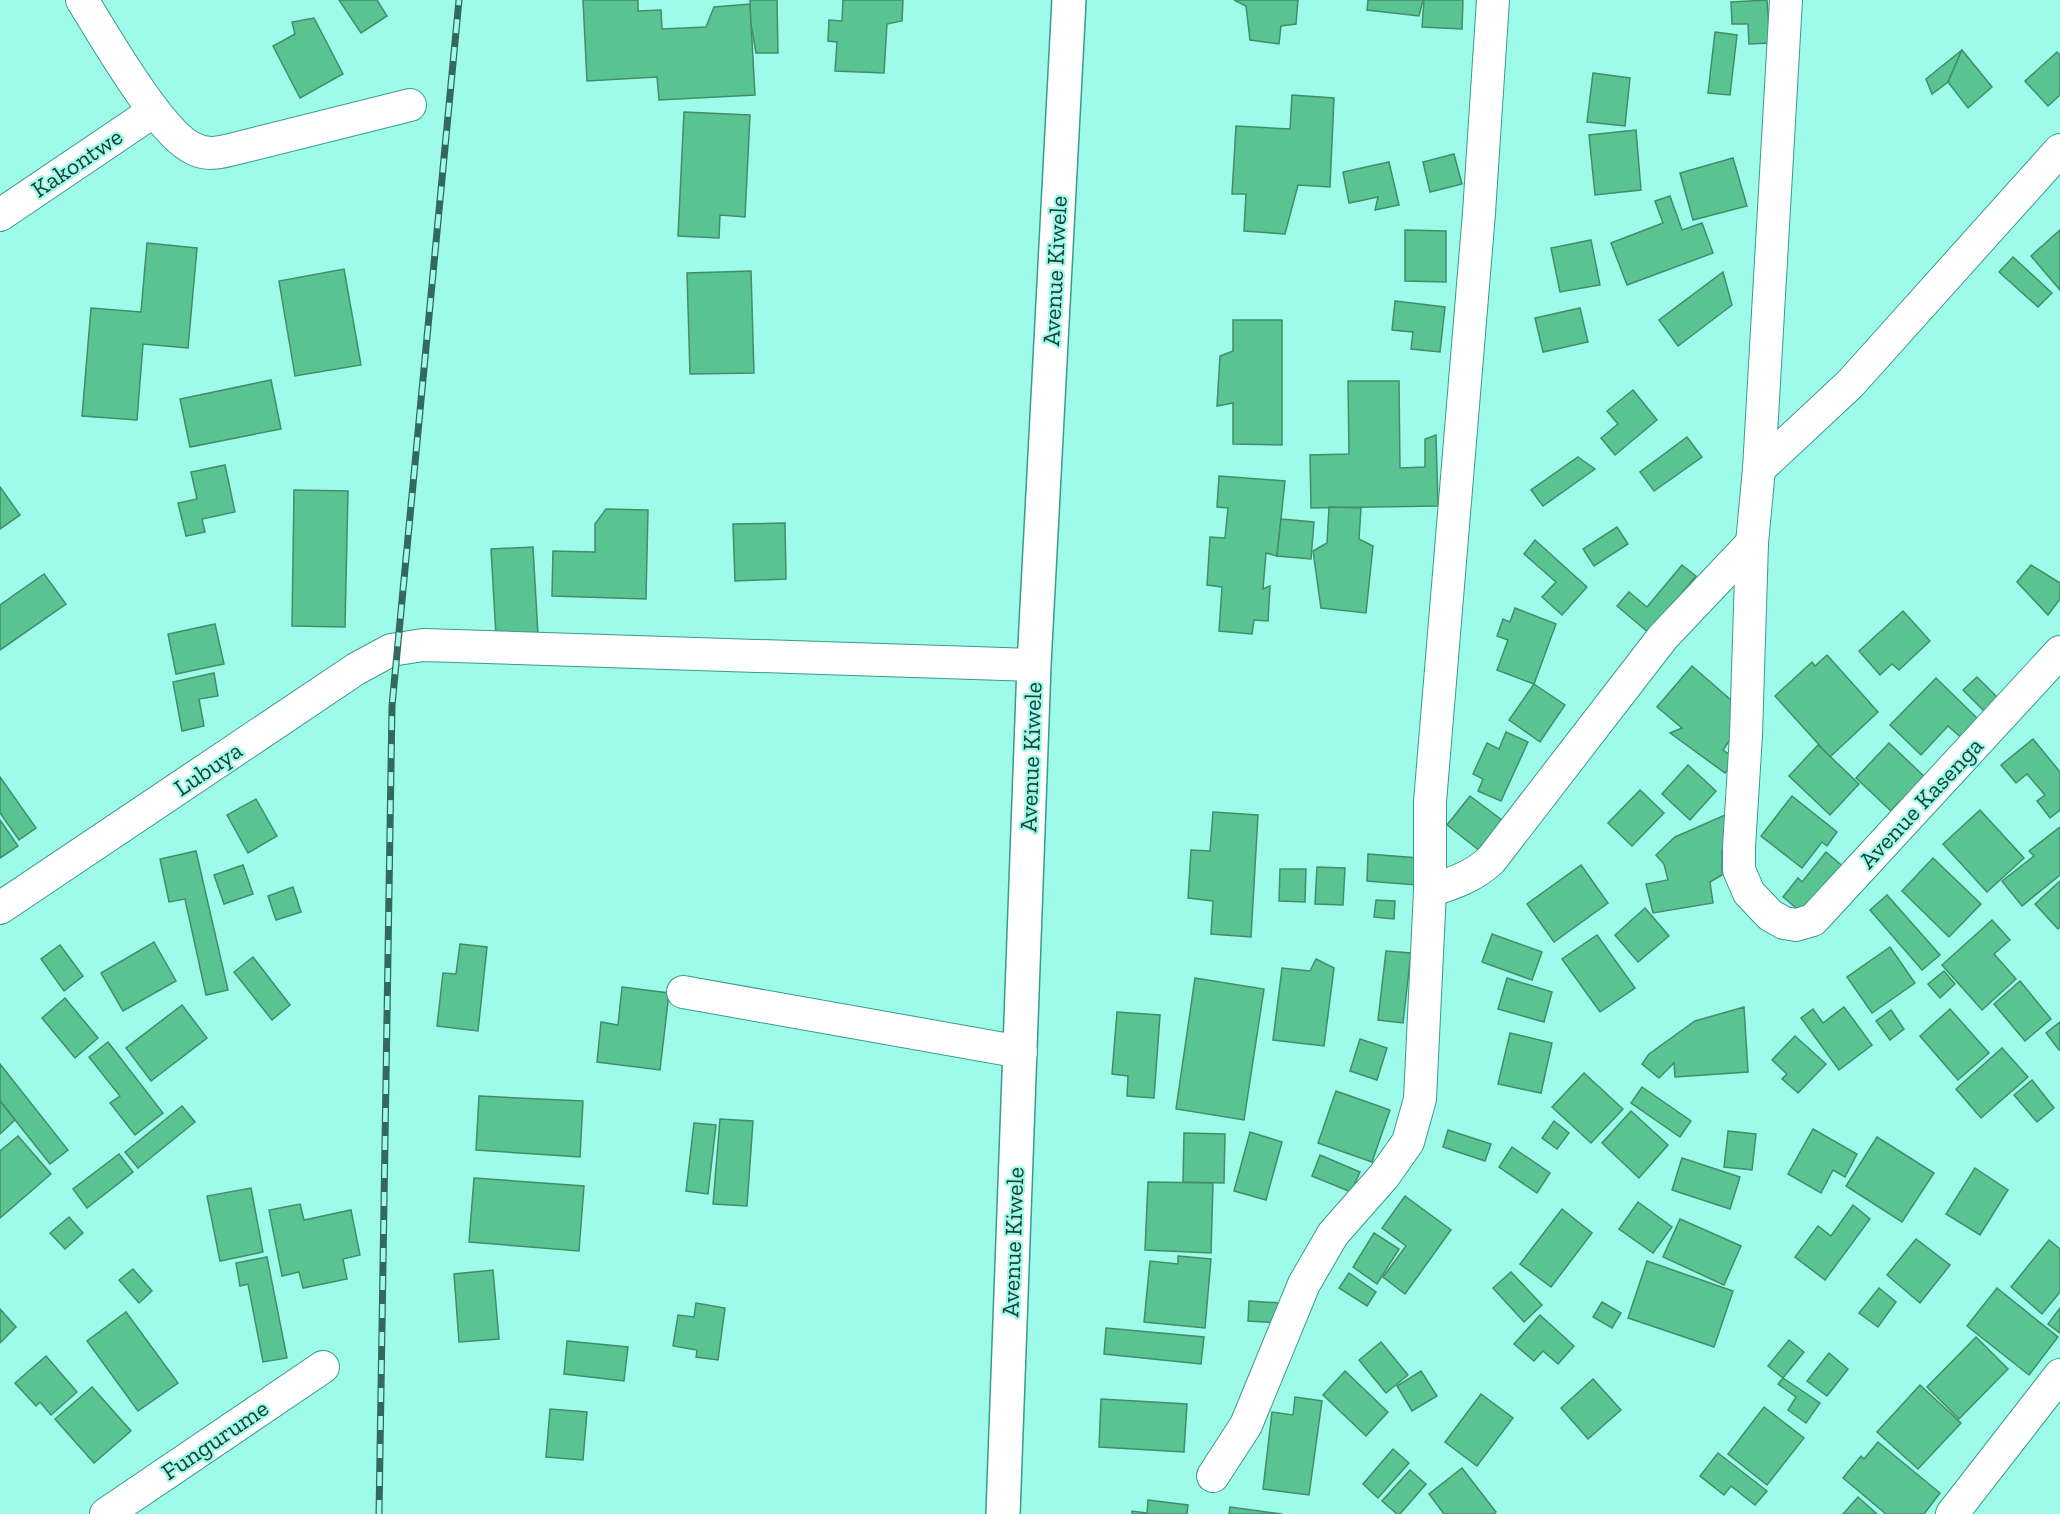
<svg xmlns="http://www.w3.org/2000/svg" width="2060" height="1514" font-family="'Zilla Slab',serif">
	<rect width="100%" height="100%" fill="#9efbea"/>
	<!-- building -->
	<g fill="#59c392" stroke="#438d6a" stroke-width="1.5">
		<path d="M339,0H377L387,16L361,33Z"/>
		<path d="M583,0H638V11L661,10L662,29L706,27L714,7L750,4L755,95L659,100L657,77L587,81Z"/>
		<path d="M750,0H777L778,53H756L751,24Z"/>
		<path d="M843,0H903L902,21L887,24L884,73L835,71L837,42L828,41L829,20L842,21Z"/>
		<path d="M1234,0H1298L1296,24L1281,26L1279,44L1250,40L1246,6Z"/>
		<path d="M1368,0H1423L1419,16L1367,10Z"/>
		<path d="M1424,0H1463L1462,29L1422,27Z"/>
		<path d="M1767,0L1770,43L1749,44L1748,24H1732L1731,2Z"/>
		<path d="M314,18L343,74L300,98L273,46L295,34L292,22Z"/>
		<path d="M1715,32L1737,35L1730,95L1708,93Z"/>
		<path d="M1962,50L1948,82L1932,94L1926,79Z"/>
		<path d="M1962,50L1992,87L1968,108L1948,82Z"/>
		<path d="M2057,52L2060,55V95L2048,106L2025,81Z"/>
		<path d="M1593,73L1630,78L1625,126L1587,122Z"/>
		<path d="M1292,95L1334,98L1330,187L1298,185L1285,234L1244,231L1246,194H1232L1236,126L1290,129Z"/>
		<path d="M684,112L750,115L745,217L720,215L719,238L678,236Z"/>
		<path d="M1636,130L1641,190L1595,195L1589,135Z"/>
		<path d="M1454,154L1462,184L1430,192L1423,162Z"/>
		<path d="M1733,158L1747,206L1693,220L1680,173Z"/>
		<path d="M1389,162L1399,205L1375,210L1378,197L1349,203L1343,172Z"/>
		<path d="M1670,196L1682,230L1702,223L1713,253L1627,285L1611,243L1663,223L1655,201Z"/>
		<path d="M1405,230L1446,231V282L1405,281Z"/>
		<path d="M2060,230V290L2031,256Z"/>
		<path d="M1591,240L1600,285L1560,292L1551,248Z"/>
		<path d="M147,243L197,248L188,348L143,344L137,420L82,416L91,308L141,312Z"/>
		<path d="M2013,257L2052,293L2038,307L1999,272Z"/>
		<path d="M344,269L361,365L295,376L279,281Z"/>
		<path d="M751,271L754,373L690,374L687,273Z"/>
		<path d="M1723,272L1732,305L1678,346L1659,320Z"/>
		<path d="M1395,301L1445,307L1440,352L1411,349L1413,332L1392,330Z"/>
		<path d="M1580,308L1588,342L1543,352L1535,318Z"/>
		<path d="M1233,320H1282V445L1233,444V403L1217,406L1220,356L1233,351Z"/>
		<path d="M271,380L281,429L190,447L180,399Z"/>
		<path d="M1348,381H1399L1400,468L1425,467V439L1436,435L1438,506L1311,508L1310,455L1349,454Z"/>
		<path d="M1633,390L1657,420L1615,455L1601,438L1618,424L1607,411Z"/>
		<path d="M1687,437L1702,457L1654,491L1640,472Z"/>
		<path d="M1578,457L1595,469L1543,506L1531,490Z"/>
		<path d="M225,465L235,512L202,519L205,532L186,536L178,503L197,499L191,472Z"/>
		<path d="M1219,476L1285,481L1277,556L1266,553L1263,589L1270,586L1268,621L1254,620L1252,634L1219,631L1222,587L1207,585L1210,537L1225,538L1228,508L1217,507Z"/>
		<path d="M0,487L20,515L0,529Z"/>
		<path d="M294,490L348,491L345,627L292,626Z"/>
		<path d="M1329,507L1361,508L1359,539L1373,546L1366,613L1321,608L1313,551L1327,543Z"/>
		<path d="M606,509L648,510L646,599L552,596L553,551L595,552V524Z"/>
		<path d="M1281,519L1314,522L1311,559L1277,556Z"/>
		<path d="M785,523L786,579L735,581L733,524Z"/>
		<path d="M1617,527L1628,544L1594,566L1583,549Z"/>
		<path d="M1535,540L1587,587L1562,615L1542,597L1556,582L1524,554Z"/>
		<path d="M533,547L538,635L496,636L491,549Z"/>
		<path d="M1682,565L1696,576L1649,633L1617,606L1629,592L1647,607Z"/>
		<path d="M2031,565L2060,583V599L2048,615L2017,582Z"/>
		<path d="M44,574L66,604L0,650V605Z"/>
		<path d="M1515,608L1556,624L1534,684L1497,670L1508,640L1497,636L1503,619L1510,622Z"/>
		<path d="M1903,611L1930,641L1899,670L1892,664L1880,675L1859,651Z"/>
		<path d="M215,624L224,664L176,674L168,634Z"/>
		<path d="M1827,655L1878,712L1830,757L1775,696L1812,662L1815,666Z"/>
		<path d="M1692,666L1732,701L1738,728L1723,750L1736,759L1725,773L1670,733L1682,728L1657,707Z"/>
		<path d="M214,673L218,696L199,699L204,726L182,731L173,682Z"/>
		<path d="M1977,677L1997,697L1984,711L1963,690Z"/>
		<path d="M1936,678L1982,723L1965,741L1948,726L1921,755L1890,725Z"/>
		<path d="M1534,684L1565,705L1540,742L1509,720Z"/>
		<path d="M1506,732L1528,742L1501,801L1478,791L1483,779L1473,774L1487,743L1499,749Z"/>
		<path d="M2033,739L2060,772V810L2050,818L2037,801L2045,795L2027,774L2016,783L2001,765Z"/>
		<path d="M1889,743L1928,780L1905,805L1900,801L1891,811L1856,778Z"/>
		<path d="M1818,745L1859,784L1830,815L1789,776Z"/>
		<path d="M1688,765L1716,791L1690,820L1662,794Z"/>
		<path d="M0,777L36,828L19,840L0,813Z"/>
		<path d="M1640,790L1664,813L1632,846L1608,823Z"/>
		<path d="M1470,796L1503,821L1480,851L1447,825Z"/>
		<path d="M1792,796L1837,832L1827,846L1822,842L1802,868L1761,836Z"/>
		<path d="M256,799L277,836L248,853L227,815Z"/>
		<path d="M1980,810L2024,858L1987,892L1943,844Z"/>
		<path d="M1213,812L1258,815L1251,937L1211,934L1213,901L1188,898L1191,850L1210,851Z"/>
		<path d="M1725,815L1732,846L1722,851V875L1710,882L1713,903L1653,913L1646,884L1668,880L1664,864L1656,855L1675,837Z"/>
		<path d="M0,820L18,846L0,858Z"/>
		<path d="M2060,827V875L2022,906L2002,881L2034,856L2029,851Z"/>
		<path d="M196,851L228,990L206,995L185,899L169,902L160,859Z"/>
		<path d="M1826,852L1846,869L1807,917L1783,897L1798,878L1802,882Z"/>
		<path d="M1368,854L1419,858L1417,885L1367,881Z"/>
		<path d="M1933,858L1981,904L1949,937L1902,891Z"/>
		<path d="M243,865L253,894L224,904L214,875Z"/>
		<path d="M1581,865L1608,903L1554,942L1527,904Z"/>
		<path d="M1317,867L1345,868L1343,905L1315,904Z"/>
		<path d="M1280,869H1306L1305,902L1279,901Z"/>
		<path d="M2060,881V927L2058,929L2035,904Z"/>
		<path d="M293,887L301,912L276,920L268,896Z"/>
		<path d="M1887,895L1940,955L1922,970L1870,910Z"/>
		<path d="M1376,900L1395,901L1394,919L1374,917Z"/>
		<path d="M1645,908L1669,936L1638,962L1615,935Z"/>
		<path d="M1992,920L2010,940L1994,954L2016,979L1982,1010L1942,965Z"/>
		<path d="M1492,934L1542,952L1532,980L1482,962Z"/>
		<path d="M1597,935L1635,988L1600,1012L1562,959Z"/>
		<path d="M154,942L176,981L123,1011L101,973Z"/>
		<path d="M460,944L487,947L478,1031L437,1026L443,973L456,974Z"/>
		<path d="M60,945L83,976L64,991L41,959Z"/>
		<path d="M1890,947L1915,983L1872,1013L1847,977Z"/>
		<path d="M1386,951L1411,953L1403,1023L1378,1020Z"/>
		<path d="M253,957L290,1005L272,1020L234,972Z"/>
		<path d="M1316,959L1334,968L1324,1046L1273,1040L1282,968L1310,971Z"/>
		<path d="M1944,971L1955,984L1940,998L1928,984Z"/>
		<path d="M1195,978L1264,989L1244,1120L1176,1109Z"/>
		<path d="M1507,978L1552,992L1544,1022L1498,1009Z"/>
		<path d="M2020,981L2051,1019L2025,1041L1994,1004Z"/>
		<path d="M622,987L669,993L660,1070L597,1062L601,1022L618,1025Z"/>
		<path d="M65,998L98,1038L75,1058L42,1018Z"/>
		<path d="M182,1005L207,1038L151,1081L126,1048Z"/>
		<path d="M1744,1007L1748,1072L1675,1077L1674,1063L1659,1078L1642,1064L1649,1054L1695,1021Z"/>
		<path d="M1844,1007L1872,1045L1839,1070L1801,1018L1813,1009L1823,1023Z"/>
		<path d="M1950,1009L1989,1053L1958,1080L1920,1036Z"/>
		<path d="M1891,1010L1904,1029L1890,1040L1876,1021Z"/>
		<path d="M1117,1012L1160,1015L1154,1098L1127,1096L1128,1076L1112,1074Z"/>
		<path d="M2060,1022V1050H2059L2046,1033Z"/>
		<path d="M1510,1033L1552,1043L1541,1093L1498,1084Z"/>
		<path d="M1795,1036L1826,1064L1798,1093L1782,1079L1787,1074L1772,1060Z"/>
		<path d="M1360,1039L1387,1048L1377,1080L1350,1071Z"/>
		<path d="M108,1042L163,1113L135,1135L110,1103L120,1096L89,1057Z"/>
		<path d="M2002,1048L2028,1077L1981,1118L1956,1089Z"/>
		<path d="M0,1064L68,1150L50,1164L0,1101Z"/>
		<path d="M1584,1073L1623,1109L1591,1143L1552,1107Z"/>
		<path d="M2032,1080L2054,1108L2037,1122L2014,1095Z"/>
		<path d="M1642,1087L1691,1121L1680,1137L1631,1103Z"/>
		<path d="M1336,1091L1390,1110L1372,1162L1318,1143Z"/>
		<path d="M479,1096L583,1101L580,1157L476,1150Z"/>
		<path d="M0,1101L15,1120L0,1134Z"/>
		<path d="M182,1106L195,1122L138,1168L125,1152Z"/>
		<path d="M1631,1111L1668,1145L1639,1178L1602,1143Z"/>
		<path d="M720,1119L753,1121L747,1206L713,1204Z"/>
		<path d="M1554,1121L1569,1133L1557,1149L1542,1138Z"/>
		<path d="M694,1123L716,1125L708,1194L686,1191Z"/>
		<path d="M1813,1129L1857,1154L1845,1177L1833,1170L1821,1193L1788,1174Z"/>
		<path d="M1448,1130L1491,1144L1485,1161L1443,1147Z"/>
		<path d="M1728,1131L1756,1134L1752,1170L1724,1167Z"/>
		<path d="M1250,1132L1282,1142L1266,1200L1234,1191Z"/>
		<path d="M1184,1133L1225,1134L1224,1183L1183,1182Z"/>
		<path d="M18,1136L51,1174L0,1218V1151Z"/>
		<path d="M1877,1137L1934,1173L1902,1222L1846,1186Z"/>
		<path d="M1512,1147L1550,1173L1537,1193L1499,1167Z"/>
		<path d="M119,1154L133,1172L87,1208L73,1189Z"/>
		<path d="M1320,1155L1360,1172L1351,1192L1312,1176Z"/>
		<path d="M1682,1158L1740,1177L1730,1209L1672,1190Z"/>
		<path d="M1975,1168L2008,1190L1980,1235L1946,1214Z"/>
		<path d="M474,1178L584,1186L579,1251L469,1242Z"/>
		<path d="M1148,1182L1213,1183L1211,1253L1145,1250Z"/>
		<path d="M251,1188L263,1252L220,1261L207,1196Z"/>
		<path d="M1405,1196L1451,1230L1405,1294L1383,1277L1406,1246L1382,1228Z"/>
		<path d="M1638,1202L1672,1227L1653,1253L1619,1229Z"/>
		<path d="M300,1204L304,1220L351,1210L360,1255L343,1259L347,1279L303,1288L299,1272L282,1276L269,1210Z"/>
		<path d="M1853,1205L1870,1219L1825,1280L1795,1257L1818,1226L1831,1236Z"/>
		<path d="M1562,1209L1592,1233L1551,1287L1520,1264Z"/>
		<path d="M69,1217L83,1233L65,1249L50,1233Z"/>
		<path d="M1680,1219L1741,1246L1724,1285L1663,1257Z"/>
		<path d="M1374,1233L1399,1249L1377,1284L1353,1267Z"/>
		<path d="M1916,1239L1950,1265L1920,1303L1887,1275Z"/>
		<path d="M2049,1240L2060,1249V1292L2042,1314L2011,1287Z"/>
		<path d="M1178,1256L1211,1259L1205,1328L1144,1322L1150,1261L1178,1264Z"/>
		<path d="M267,1257L287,1358L263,1362L248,1284L240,1286L236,1263Z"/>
		<path d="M1647,1261L1733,1291L1714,1347L1628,1318Z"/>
		<path d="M133,1269L152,1291L139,1303L119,1280Z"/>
		<path d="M493,1270L499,1339L459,1342L454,1274Z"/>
		<path d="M1511,1272L1542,1305L1524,1322L1493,1288Z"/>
		<path d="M1349,1273L1376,1292L1367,1306L1339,1288Z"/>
		<path d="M1879,1288L1896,1302L1878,1327L1859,1313Z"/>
		<path d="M1997,1288L2058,1337L2029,1375L1967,1326Z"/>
		<path d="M1249,1301L1282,1303L1281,1323L1248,1321Z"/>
		<path d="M1602,1302L1621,1313L1612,1328L1593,1317Z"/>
		<path d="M696,1303L725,1308L718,1360L696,1357L697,1350L673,1346L678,1315L694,1317Z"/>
		<path d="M2060,1308V1333L2048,1324Z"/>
		<path d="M0,1309L16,1327L0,1343Z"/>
		<path d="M126,1312L178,1383L138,1411L87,1341Z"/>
		<path d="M1540,1315L1574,1346L1558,1364L1543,1351L1534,1361L1514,1344Z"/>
		<path d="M1106,1328L1204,1337L1201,1364L1104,1354Z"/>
		<path d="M1976,1337L2008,1369L1959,1419L1927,1387Z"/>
		<path d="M1789,1340L1804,1352L1783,1378L1768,1366Z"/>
		<path d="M567,1341L628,1347L624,1381L564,1374Z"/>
		<path d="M1381,1342L1408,1375L1386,1393L1359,1360Z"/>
		<path d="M1829,1353L1848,1369L1827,1396L1807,1381Z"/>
		<path d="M46,1356L77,1392L51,1415L40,1402L36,1406L15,1383Z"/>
		<path d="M1345,1371L1388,1412L1366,1436L1323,1395Z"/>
		<path d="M1421,1371L1437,1396L1412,1411L1397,1386Z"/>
		<path d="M1783,1378L1820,1403L1806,1423L1788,1410L1796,1397L1778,1384Z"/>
		<path d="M1593,1379L1621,1410L1588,1439L1561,1408Z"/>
		<path d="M1920,1385L1961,1423L1918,1469L1877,1432Z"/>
		<path d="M92,1387L131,1431L94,1463L55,1419Z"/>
		<path d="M1481,1394L1513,1418L1477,1466L1445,1442Z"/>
		<path d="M1295,1397L1322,1401L1309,1495L1263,1489L1272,1412L1293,1415Z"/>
		<path d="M1101,1399L1187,1404L1184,1452L1099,1447Z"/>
		<path d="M1764,1407L1804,1438L1767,1485L1728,1454Z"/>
		<path d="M550,1409L587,1412L583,1460L546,1457Z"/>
		<path d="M1878,1442L1940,1493L1924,1514H1886L1843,1478L1861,1456L1864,1459Z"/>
		<path d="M1393,1449L1409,1463L1378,1498L1363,1484Z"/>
		<path d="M1718,1453L1767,1491L1755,1505L1731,1486L1724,1495L1700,1476Z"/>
		<path d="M1462,1468L1496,1512L1494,1514H1444L1429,1494Z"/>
		<path d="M1410,1470L1426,1484L1400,1514H1397L1382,1501Z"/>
		<path d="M1858,1497L1877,1514H1843Z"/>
		<path d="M1148,1500L1188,1505L1187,1514H1132V1511L1147,1513Z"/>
		<path d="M1230,1507L1282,1514H1229Z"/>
	</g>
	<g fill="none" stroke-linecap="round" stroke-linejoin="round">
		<defs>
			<g id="minor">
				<path d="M82,0C104,35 160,134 194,149C207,155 217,153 230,150L410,105"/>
				<path d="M1786,0L1759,469L1752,543L1746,735L1739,847V870L1749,893L1770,915L1784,923L1796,925L1813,920L2060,652"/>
				<path d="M0,215L154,111"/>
				<path d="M1759,469L1850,384L2060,150"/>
				<path d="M1430,891C1453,883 1473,877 1491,860L1663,637L1752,543"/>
				<path d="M0,908L356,669L391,650L423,645L1034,665"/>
				<path d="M683,992L1021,1052"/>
				<path d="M1213,1476L1246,1425L1304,1284L1333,1234L1384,1176L1408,1142L1420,1099L1430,891V802L1479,213L1493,0"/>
				<path d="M106,1514L323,1367"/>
				<path d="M1952,1514L2060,1375"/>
			</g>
			<path id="tertiary" d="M1003,1514L1034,665L1069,0"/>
		</defs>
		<!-- minor casing -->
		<use href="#minor" stroke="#3a9b8b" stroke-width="34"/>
		<!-- tertiary casing -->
		<use href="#tertiary" stroke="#3a9b8b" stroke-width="36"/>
		<!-- minor -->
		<use href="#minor" stroke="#fff" stroke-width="32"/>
		<!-- tertiary -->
		<use href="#tertiary" stroke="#fff" stroke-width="33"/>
		<defs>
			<path id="rail" d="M379,1514L392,706L459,0"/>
		</defs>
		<!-- rail casing -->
		<use href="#rail" stroke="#34675e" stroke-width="7"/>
		<!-- rail -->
		<use href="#rail" stroke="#9efbea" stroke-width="4.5" stroke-dasharray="14" stroke-linecap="butt"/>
	</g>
	<g text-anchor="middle" stroke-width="4.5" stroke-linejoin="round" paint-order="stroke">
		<!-- street labels -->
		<g font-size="24" fill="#173f38" stroke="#9efbea">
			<text transform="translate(77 163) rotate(-34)" y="8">Kakontwe</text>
			<text transform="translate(1055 271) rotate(-87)" y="8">Avenue Kiwele</text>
			<text transform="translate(1031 757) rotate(-88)" y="8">Avenue Kiwele</text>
			<text transform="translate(208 769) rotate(-34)" y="8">Lubuya</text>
			<text transform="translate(1921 803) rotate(-47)" y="8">Avenue Kasenga</text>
			<text transform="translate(1013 1242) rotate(-88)" y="8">Avenue Kiwele</text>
			<text transform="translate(215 1440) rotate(-34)" y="8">Fungurume</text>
		</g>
	</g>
</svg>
